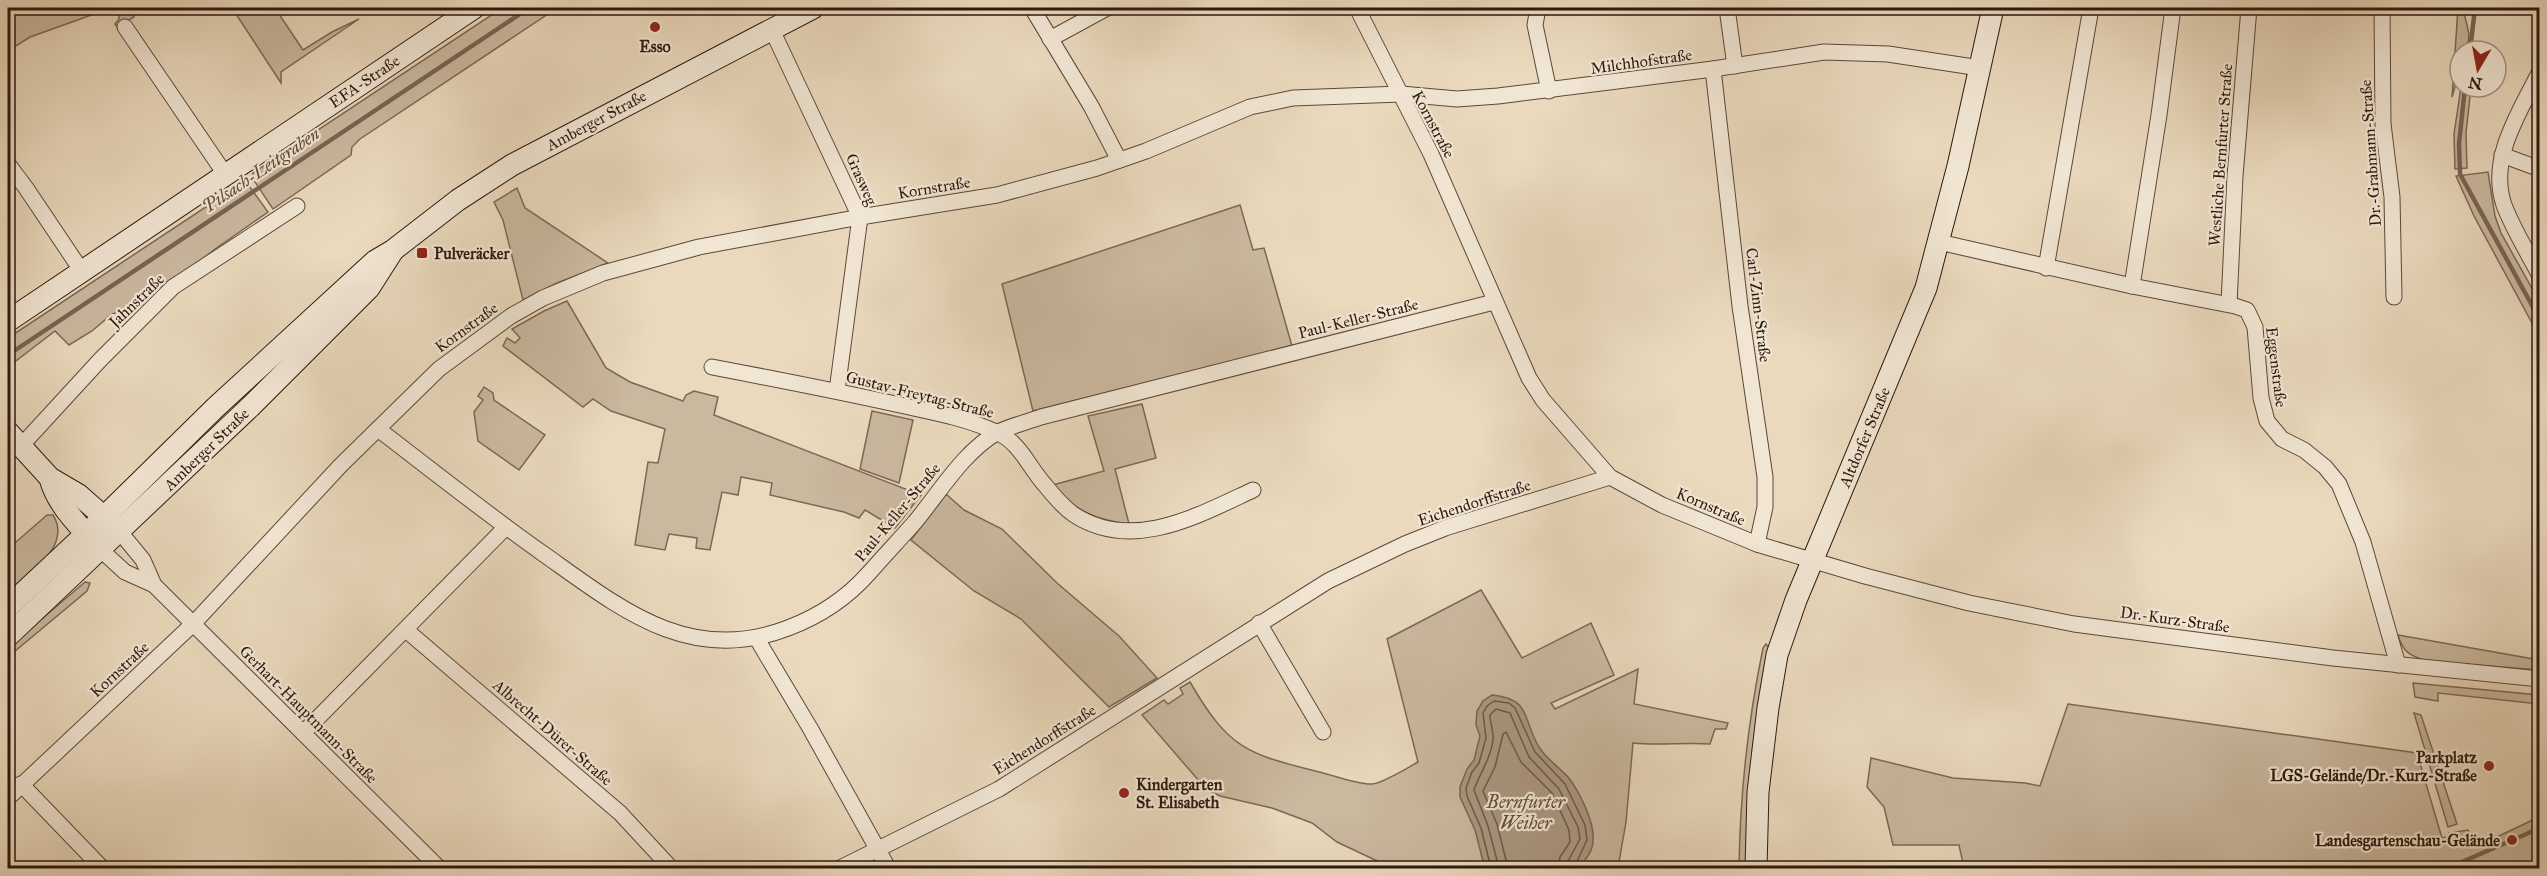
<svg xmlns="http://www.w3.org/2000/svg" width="2547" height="876" font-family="'IM FELL Great Primer',serif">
	<rect width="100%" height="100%" fill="#ead9bd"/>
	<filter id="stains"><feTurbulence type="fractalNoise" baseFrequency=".00333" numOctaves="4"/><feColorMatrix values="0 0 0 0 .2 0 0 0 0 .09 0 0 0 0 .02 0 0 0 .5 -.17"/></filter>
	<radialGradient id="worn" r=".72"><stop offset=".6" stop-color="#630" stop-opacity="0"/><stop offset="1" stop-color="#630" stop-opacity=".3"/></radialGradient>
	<!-- green -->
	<g fill="#cab89f" stroke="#7c6856" stroke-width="1.5">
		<path d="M8,8H128L134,17L117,27L115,24L119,19V13L111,8L30,37L8,51Z"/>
		<path d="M232,8H275L303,50L332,32L359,19L281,72V83Z"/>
		<path d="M502,8H557L360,139L352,147L351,155L273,209L253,179V173Z"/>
		<path d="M2458,8H2463L2469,34L2467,51H2460V70L2452,97Z"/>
		<path d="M2461,87H2471L2466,133L2467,168L2455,169L2454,134Z"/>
		<path d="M2488,172L2495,216L2501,233L2539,301V336L2474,216L2456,176Z"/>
		<path d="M242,183H247L268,212L215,249L164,290L156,284L125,308L111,315L92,331L69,345L55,331L8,367V338Z"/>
		<path d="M517,188L525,208L608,263L557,283L523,300L503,220L494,202Z"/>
		<path d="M1240,205L1253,250L1264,248L1292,346L1033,411L1002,284Z"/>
		<path d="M567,301L606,368L630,382L683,401L686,395L694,391L718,397L714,415L921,495L895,528L865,510L859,518L844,512L770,495L772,483L741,477L738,495L722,492L710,550L696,548L697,538L669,534L665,550L635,545L648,462L658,463L665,429L611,411L593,399L583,407L503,346L507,338L515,343L520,338L512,329L544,311Z"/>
		<path d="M484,387L493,393L494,400L545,435L519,470L478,441L474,412L483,400L478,396Z"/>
		<path d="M1142,404L1156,458L1115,469L1129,524C1095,520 1075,511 1053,485L1104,471L1088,416Z"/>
		<path d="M872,411L913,420L899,483L860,469Z"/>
		<path d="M946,494L964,510L1002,529L1057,583L1119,636L1157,678L1109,707L1021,619L974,591L911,540Z"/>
		<path d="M47,515H53C73,546 27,576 8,594V549Z"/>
		<path d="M85,582L90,583L87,591L8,657V648Z"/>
		<path d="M1481,590L1522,658L1591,623L1614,675L1551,703L1555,709L1638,669L1634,704L1728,723L1726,729H1715L1710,744C1684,742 1659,746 1633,743L1626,822L1618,868H1392L1337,842L1312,823L1272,808L1220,796L1206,789L1142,715L1164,700L1168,704L1183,694L1180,688L1190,682C1230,751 1248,754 1323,773C1335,776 1360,785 1372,784C1383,783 1407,768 1418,762L1387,639Z"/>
		<path d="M2398,635L2539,660V670L2426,661C2409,655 2403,652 2398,635Z"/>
		<path d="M1766,644L1769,648C1755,721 1744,794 1747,868H1739C1740,794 1748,721 1763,648Z"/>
		<path d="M2413,683L2539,695V704L2438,693V701L2415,697Z"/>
		<path d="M2068,704L2417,753L2442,838L2450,836L2449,833L2468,830L2474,843L2499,836L2539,817V868H1964L1959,845H1893L1884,807L1867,787L1871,758L1953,778L2025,783L2040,786Z"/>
		<path d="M2414,713L2421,715L2457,824L2448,827Z"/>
	</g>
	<!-- water -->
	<path fill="#aa9781" stroke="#786453" stroke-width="1.5" d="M1492,695C1532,699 1522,719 1539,747C1546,759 1559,767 1568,777C1579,791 1595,822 1593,841C1593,851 1585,861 1578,868H1488L1484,865L1475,830L1460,797V787L1467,769L1474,760L1480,736L1476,725L1477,711L1483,701Z"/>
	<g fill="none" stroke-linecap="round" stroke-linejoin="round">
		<!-- shore -->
		<g stroke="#6c5847" stroke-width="1.5">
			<path d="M1491,868L1481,828L1467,796L1466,788L1472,772L1479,763L1486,738L1483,713L1487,706L1494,701L1509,703L1515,708L1535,752L1565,784L1585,825L1587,840L1574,868"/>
			<path d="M1499,868L1488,826L1474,790C1480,772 1491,759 1493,740C1494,731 1490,724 1490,715L1496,709L1510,713L1529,757L1559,789L1578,827L1580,839L1568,861L1567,868"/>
			<path d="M1508,868L1497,824L1483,791L1495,767L1503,734L1506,732L1521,762L1552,793L1569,830L1570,842L1560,857L1558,868"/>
		</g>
		<!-- stream -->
		<g stroke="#786453" stroke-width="4.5">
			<path d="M2470,51L2475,8"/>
			<path d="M2465,87L2459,144L2460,174L2540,320"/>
			<path d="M8,355L529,8"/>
			<path d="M2448,868L2540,828"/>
		</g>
		<defs>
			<g id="street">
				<path d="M1032,8L1091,106L1119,160"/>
				<path d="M1357,8L1431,154L1529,378L1543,400L1610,477L1662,505L1757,544L1865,576L1969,603L2074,624L2333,658L2540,679"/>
				<path d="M1538,8L1535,25L1549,91"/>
				<path d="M1727,8L1735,66"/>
				<path d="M2382,8L2383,124L2392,197L2394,297"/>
				<path d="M125,27L225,174"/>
				<path d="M772,30L860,217L837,391"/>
				<path d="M1050,39L1107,8"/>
				<path d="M1713,69L1740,306L1765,477V507L1757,544"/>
				<path d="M2540,71C2520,112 2488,158 2504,205C2513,229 2528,253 2540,276"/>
				<path d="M2502,155L2540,169"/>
				<path d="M8,164L26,188L81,270"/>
				<path d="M1939,242L2132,286L2235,306L2247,310L2255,327L2261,398L2267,421L2282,439L2304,450L2325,467L2339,484L2363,542L2398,665"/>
				<path d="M2046,268L2091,8"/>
				<path d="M2132,286L2159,115L2173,8"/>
				<path d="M2229,304L2235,176L2249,8"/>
				<path d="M712,367C775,379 837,391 900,405C932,412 966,418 996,432C1020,442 1028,466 1045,485C1053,495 1062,506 1073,514C1131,553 1197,516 1253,490"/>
				<path d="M378,429C434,472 488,515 545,555C621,609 690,666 788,628C820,616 846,599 869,573C884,556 900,539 915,522C940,492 963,452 998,432C1011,426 1027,422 1041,417L1494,302"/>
				<path d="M21,446L100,360L173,287L297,206"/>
				<path d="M120,532L143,560L154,585L439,868"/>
				<path d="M101,550L125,572L154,585"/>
				<path d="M1259,623L1323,732"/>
				<path d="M406,630L620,813L671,868"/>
				<path d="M757,639L810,728L888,868"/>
				<path d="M303,733L506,527"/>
				<path d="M21,784L102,868"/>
				<path d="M8,798L193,624L341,465L439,369L511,316L543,298L603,273L699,247L860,217L997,195L1097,168L1146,151L1250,107L1293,98L1401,94L1457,99L1498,96L1713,69L1824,52L1888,54L1980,68"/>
				<path d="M840,868L999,789L1328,581L1405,544L1445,528L1610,477"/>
			</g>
			<g id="secondary">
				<path d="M8,321L474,8"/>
				<path d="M8,432L50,478L79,495L114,526"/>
				<path d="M50,478C56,503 78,525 95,543"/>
				<path d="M8,607L104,517L216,407L375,261L392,251L458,200L512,165L813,8"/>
				<path d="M8,636L250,407L369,288L392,252"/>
				<path d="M1756,868L1758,792L1768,708L1777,655L1796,600L1926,288L1958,166L1993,8"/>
			</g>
		</defs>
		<!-- street casing -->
		<use href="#street" stroke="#5c4839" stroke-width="17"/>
		<!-- secondary casing -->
		<use href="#secondary" stroke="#2d180d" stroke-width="23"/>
		<!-- street -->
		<use href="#street" stroke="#f1e6d4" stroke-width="15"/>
		<!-- secondary -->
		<use href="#secondary" stroke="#f1e6d4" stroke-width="21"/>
	</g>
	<!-- markers -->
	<g fill="#8f2418" stroke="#f1e6d4" stroke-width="2">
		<circle cx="655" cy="27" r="6"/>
		<rect x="416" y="247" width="12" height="12" rx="3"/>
		<circle cx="2489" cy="766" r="6"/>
		<circle cx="1124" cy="793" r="6"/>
		<circle cx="2512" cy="840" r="6"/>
	</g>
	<g text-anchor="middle" stroke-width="4.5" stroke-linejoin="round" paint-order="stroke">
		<!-- poi labels -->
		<g font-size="16" font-weight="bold" fill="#2d180d" stroke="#f1e6d4" text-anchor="start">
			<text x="655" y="52" text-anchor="middle">Esso</text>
			<text x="434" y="259">Pulveräcker</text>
			<text x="2477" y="763" text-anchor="end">Parkplatz<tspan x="2477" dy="18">LGS-Gelände/Dr.-Kurz-Straße</tspan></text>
			<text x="1136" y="790">Kindergarten<tspan x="1136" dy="18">St. Elisabeth</tspan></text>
			<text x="2500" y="846" text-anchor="end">Landesgartenschau-Gelände</text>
		</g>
		<!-- street labels -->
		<g font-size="16" fill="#2d180d" stroke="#f1e6d4">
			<text transform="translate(1641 61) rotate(-8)" y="6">Milchhofstraße</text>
			<text transform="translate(364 81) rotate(-34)" y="6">EFA-Straße</text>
			<text transform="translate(596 120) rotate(-28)" y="6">Amberger Straße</text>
			<text transform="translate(1434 124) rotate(62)" y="6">Kornstraße</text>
			<text transform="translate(2370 153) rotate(-94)" y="6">Dr.-Grabmann-Straße</text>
			<text transform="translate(2220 155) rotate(-86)" y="6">Westliche Bernfurter Straße</text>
			<text transform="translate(862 179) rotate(66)" y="6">Grasweg</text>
			<text transform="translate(934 187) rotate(-9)" y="6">Kornstraße</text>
			<text transform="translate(136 300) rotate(-44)" y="6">Jahnstraße</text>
			<text transform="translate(1759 305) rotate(83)" y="6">Carl-Zinn-Straße</text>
			<text transform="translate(1358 318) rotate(-14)" y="6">Paul-Keller-Straße</text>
			<text transform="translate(466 327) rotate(-36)" y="6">Kornstraße</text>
			<text transform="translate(2277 367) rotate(83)" y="6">Eggenstraße</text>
			<text transform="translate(920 394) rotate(14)" y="6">Gustav-Freytag-Straße</text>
			<text transform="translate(1864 437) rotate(-67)" y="6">Altdorfer Straße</text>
			<text transform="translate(206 449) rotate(-44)" y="6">Amberger Straße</text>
			<text transform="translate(1474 502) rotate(-18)" y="6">Eichendorffstraße</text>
			<text transform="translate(1711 506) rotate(23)" y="6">Kornstraße</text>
			<text transform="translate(897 512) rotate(-50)" y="6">Paul-Keller-Straße</text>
			<text transform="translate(2175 619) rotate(8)" y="6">Dr.-Kurz-Straße</text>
			<text transform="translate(119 669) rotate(-43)" y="6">Kornstraße</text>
			<text transform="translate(309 714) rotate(45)" y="6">Gerhart-Hauptmann-Straße</text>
			<text transform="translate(553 732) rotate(41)" y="6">Albrecht-Dürer-Straße</text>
			<text transform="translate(1044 739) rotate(-32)" y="6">Eichendorffstraße</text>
		</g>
		<!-- water labels -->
		<g font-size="18" font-style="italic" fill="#5f4b3b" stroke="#f1e6d4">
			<text transform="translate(261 170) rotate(-34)" y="6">Pilsach-Leitgraben</text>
			<text x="1526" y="808">Bernfurter<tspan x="1526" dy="21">Weiher</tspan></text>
		</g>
	</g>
	<!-- margin -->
	<rect width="2547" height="876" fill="none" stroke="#ead9bd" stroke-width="30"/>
	<rect x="9" y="9" width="2529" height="858" fill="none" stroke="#2d180d" stroke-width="3"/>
	<rect x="15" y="15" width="2517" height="846" fill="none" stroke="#2d180d" stroke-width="1.5"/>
	<!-- north arrow -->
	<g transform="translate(2478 69) rotate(190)"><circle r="28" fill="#f1e6d4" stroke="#a39484" stroke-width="1.5"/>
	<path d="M0-4.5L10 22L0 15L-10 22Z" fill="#8f2418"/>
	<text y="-9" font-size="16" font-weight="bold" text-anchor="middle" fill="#2d180d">N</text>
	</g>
	<rect width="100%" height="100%" filter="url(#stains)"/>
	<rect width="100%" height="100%" fill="url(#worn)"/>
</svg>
